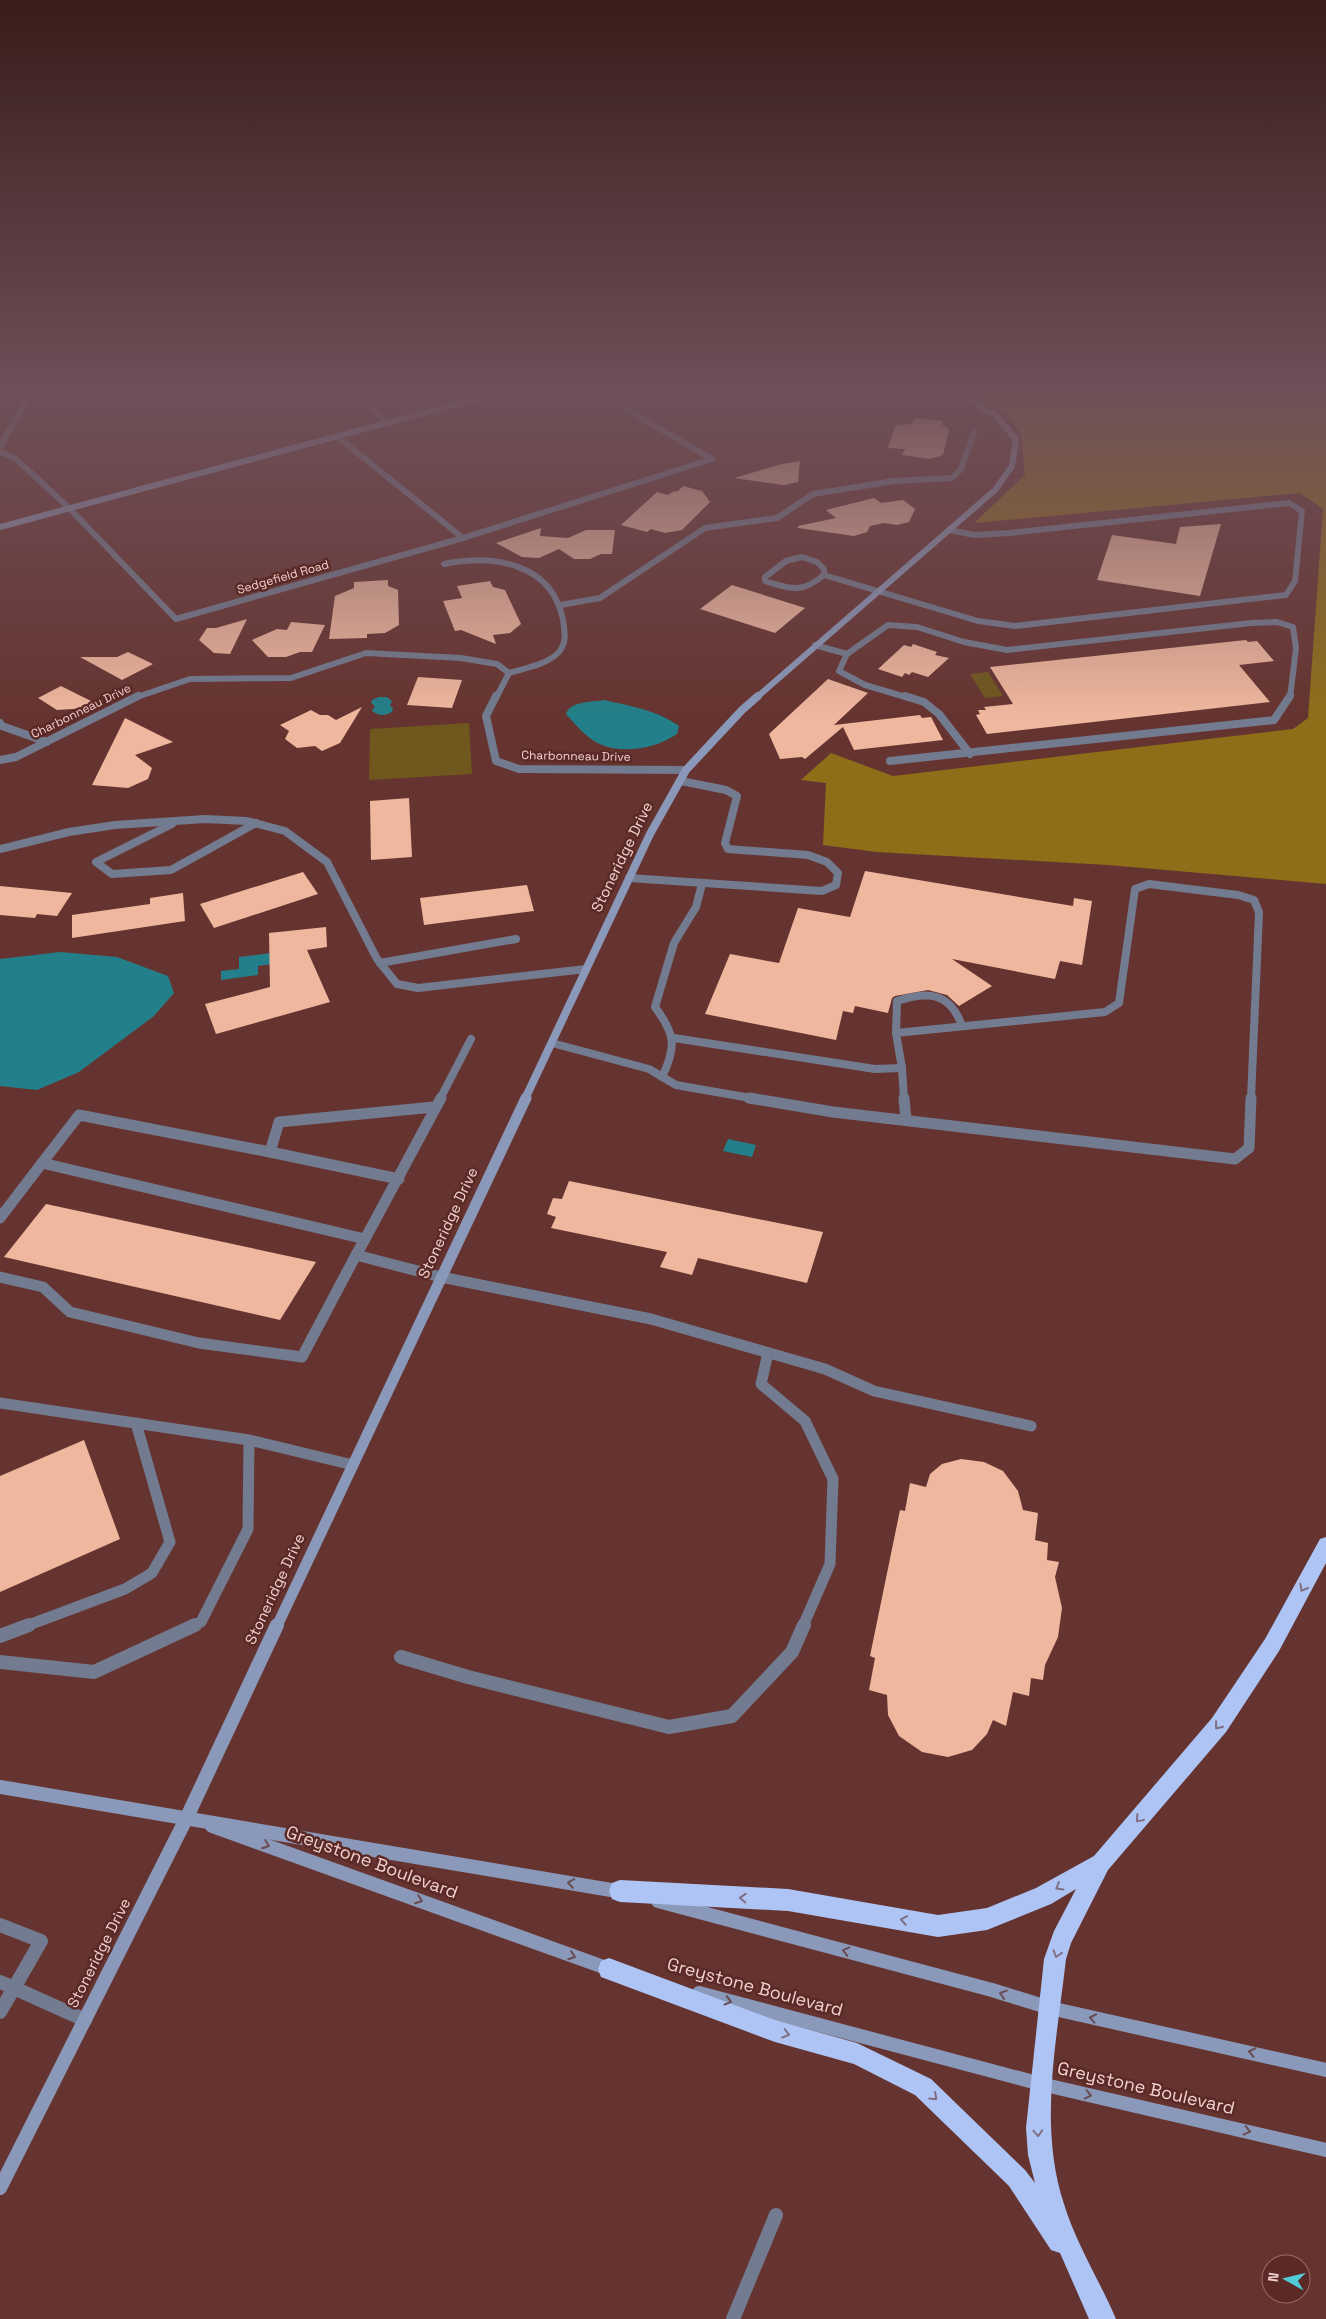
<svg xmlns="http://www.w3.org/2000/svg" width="1326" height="2319" font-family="'Space Grotesk',sans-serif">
	<rect width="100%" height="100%" fill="#663430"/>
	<!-- green -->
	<g fill="#6f571e">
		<path d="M988,672L1003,696L985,698L970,674Z"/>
		<path d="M469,723L472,774L369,780L370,729Z"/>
	</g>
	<!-- forest -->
	<path fill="#8f6e1a" d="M968,392H1326V884L1108,865L877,852L823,845L826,783L801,780L831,753L893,776L1293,729L1308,718L1323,509L1300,493L974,523L1025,475L1021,433L1004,413Z"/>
	<!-- water -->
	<g fill="#237f89">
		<path d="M379,697H387L392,701L390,706L393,708L392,712C384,716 380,716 372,711L375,706L371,703L372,700Z"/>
		<path d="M604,700C630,706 657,710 679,726L677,734C657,748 625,754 602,745C587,739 576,725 566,714C570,701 592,702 604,700Z"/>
		<path d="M60,952L117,957L168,976L174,993L154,1016L79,1072L37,1090L0,1086V959Z"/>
		<path d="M271,953L272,964L258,966V975L221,980V971L239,969V957Z"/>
		<path d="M728,1139L756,1145L752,1157L723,1151Z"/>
	</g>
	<!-- building -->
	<g fill="#efb79e">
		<path d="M914,418L943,421L942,425L949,429L943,455L930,459L902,455L905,449L888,448L895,426L913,423Z"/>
		<path d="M800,461L798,482L784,485L734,478L782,464Z"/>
		<path d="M683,486L702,491L710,502L682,530L665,533L651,529L647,532L621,525L657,492L668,495L672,492L678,491Z"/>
		<path d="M874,498L881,503L903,500L915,509L909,522L897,525L884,523L870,526L867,532L854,536L798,528V526L836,518L826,510Z"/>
		<path d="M1221,524L1200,596L1097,580L1112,535L1176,544L1180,527Z"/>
		<path d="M541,528L540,536L568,538L586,530H615L612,554H601L590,559H574L559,549L539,558L522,557L496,543Z"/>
		<path d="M388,580V586L398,590L399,625L385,633L367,634V638L329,639L335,596L354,588V582Z"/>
		<path d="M490,581L493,587L505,590L521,624L510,633L493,635L496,644L461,630L455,631L443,601L462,598L457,586Z"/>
		<path d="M732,585L805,608L775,633L700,609Z"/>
		<path d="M247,619L230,654L214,653L199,640L207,628H216Z"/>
		<path d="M291,622L325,625L312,652H300L286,657H268L252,640L277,629L287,630Z"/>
		<path d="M1246,640L1248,642L1257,641L1274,661L1239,665L1270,702L987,734L976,715L980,714L978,710H986L984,707L1013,704L990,667Z"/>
		<path d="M913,644L937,652L935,655L949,658L928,677L912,672L909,675L905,673L902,677L878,669L904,645L911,647Z"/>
		<path d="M128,652L153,664L122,680L80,657H117Z"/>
		<path d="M418,677L462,680L452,708L407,705Z"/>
		<path d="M828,679L868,693L834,725L920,715L922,718L931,717L943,740L854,750L843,727L805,759L802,757L780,759L769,734Z"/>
		<path d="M61,686L103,707L57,710L38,698Z"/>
		<path d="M362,707L340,743L322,751L315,746L297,748L285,739L289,731L280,725L311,710L320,715H328L336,720Z"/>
		<path d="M125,718L173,742L135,755L152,768L148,779L128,788L92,785Z"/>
		<path d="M409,798L412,857L371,860L370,801Z"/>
		<path d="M865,871L1073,906L1074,898L1092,901L1082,965L1060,961L1055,979L952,959L992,986L959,1006L947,995L928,990L895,996L892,998L888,1013L855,1006L853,1013L843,1011L836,1040L705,1014L730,954L779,963L798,908L850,917Z"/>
		<path d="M303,872L318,894L214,928L200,904Z"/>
		<path d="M527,885L534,911L424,925L420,898Z"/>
		<path d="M0,886L72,893L57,916L37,914L35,918L0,915Z"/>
		<path d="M183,893L185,921L72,938V915L150,904V898Z"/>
		<path d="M326,927L327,947L307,950L330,1002L216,1034L205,1004L270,987L269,933Z"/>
		<path d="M569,1181L823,1232L807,1283L698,1258L692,1275L660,1267L667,1252L551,1228L556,1217L547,1214L553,1198L562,1199Z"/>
		<path d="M46,1204L316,1262L280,1320L4,1257Z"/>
		<path d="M84,1440L120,1539L0,1592V1476Z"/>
		<path d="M961,1459L984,1462L1003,1471L1018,1491L1023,1510L1038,1513L1035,1540L1048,1543L1047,1560L1059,1562L1055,1577L1062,1608L1058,1637L1045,1665L1043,1680L1031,1678L1029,1696L1013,1692L1006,1726L993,1720L987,1734L972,1750L948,1757L922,1752L899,1736L888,1715L887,1695L869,1690L875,1658L870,1656L900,1510L905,1511L910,1483L926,1487L930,1474L942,1464Z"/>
	</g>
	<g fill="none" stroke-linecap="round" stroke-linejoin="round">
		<!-- lane-far3 -->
		<g stroke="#727b8f" stroke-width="6">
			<path d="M802,557L817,562L824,569V575C801,594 791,589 765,581V577L786,561Z"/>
			<path d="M444,564C494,554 552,563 563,620C565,632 567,644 558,653C546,665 525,668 509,673"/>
			<path d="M824,575L978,621L1015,626L1286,595L1295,581L1302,511L1289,503L1010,533L975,535L949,530"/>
			<path d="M560,605L600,598L705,528L777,518L813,494L894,481L952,478L961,469L974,432"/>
			<path d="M815,645L847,654L888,625L917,627L964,642L1007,650L1251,623L1277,622L1293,627L1296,648L1290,698"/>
			<path d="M847,654L839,671L865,685L909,698"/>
		</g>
		<!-- lane-far2 -->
		<g stroke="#727b8f" stroke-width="8">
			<path d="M905,696L924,702L939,714L970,754"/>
			<path d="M0,723L2,726L47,742"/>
			<path d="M890,761L1274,720L1290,696"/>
			<path d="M172,824L96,862L112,874L171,870L256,823"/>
			<path d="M0,849L69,832L115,825L205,819L247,821L285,831L327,862L377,959L397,984L418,988L586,969"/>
			<path d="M629,878L822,891L836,885L838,873L827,862L808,855L728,849L725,843L737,796L726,790L681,781"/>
			<path d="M380,963L516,939"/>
			<path d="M896,1033L897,1001C928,991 950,992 962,1026"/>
			<path d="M674,1038L875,1069L902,1068L896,1033L1105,1012L1119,1003L1135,889L1149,884L1238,895L1254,900L1259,912L1251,1099"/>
			<path d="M552,1043L649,1069L676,1085L756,1099"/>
			<path d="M902,1068L904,1099"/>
			<path d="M662,1077C677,1046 675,1034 655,1007L674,943L696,907L702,884"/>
			<path d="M440,1099L471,1039"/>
		</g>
		<!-- lane-far1 -->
		<g stroke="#727b8f" stroke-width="11">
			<path d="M749,1098L833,1112L1235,1159L1249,1148L1251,1098"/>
			<path d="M904,1098L906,1120"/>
			<path d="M42,1163L79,1115L270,1152"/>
			<path d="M399,1179L270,1152L279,1122L434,1107"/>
			<path d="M0,1218L42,1163L365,1239L356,1255L441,1277L651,1319L825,1369L874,1391L1031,1426"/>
			<path d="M365,1239L441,1098"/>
			<path d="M0,1277L43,1287L70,1312L199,1343L302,1357L356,1255"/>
			<path d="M768,1353L761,1384L805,1421L833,1479L830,1564L803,1626"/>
			<path d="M0,1403L249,1440"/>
			<path d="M26,1626L125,1589L152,1573L170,1542L136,1423"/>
			<path d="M192,1626L201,1622L248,1529L249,1440L353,1465"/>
		</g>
		<!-- lane -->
		<g stroke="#727b8f" stroke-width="14">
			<path d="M0,1636L29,1625"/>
			<path d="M401,1657L468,1677L669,1727L732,1716L792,1652L804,1625"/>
			<path d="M0,1662L94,1672L195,1625"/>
			<path d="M0,1925L41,1941L14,1988L0,1982"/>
			<path d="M0,2012L14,1988L85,2020"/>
			<path d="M733,2319L776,2215"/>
		</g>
		<!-- street-far1 -->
		<g stroke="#727b8f" stroke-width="6">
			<path d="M360,392L386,423"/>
			<path d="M597,392L712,459"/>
			<path d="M0,397H28L38,392"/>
			<path d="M338,437L463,538"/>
			<path d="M0,447L28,397"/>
			<path d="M0,452L16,459L69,508L176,619L463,538L712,459"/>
			<path d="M134,698L190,679L291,678L366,653L461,658L497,664L509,673L496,698"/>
		</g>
		<!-- street -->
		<g stroke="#727b8f" stroke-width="8">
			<path d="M496,696L486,716L496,761L519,769L686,770"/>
			<path d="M0,760L16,757L138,696"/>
		</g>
		<!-- secondary-far3 -->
		<g stroke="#8a99b9" stroke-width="6">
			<path d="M0,527L502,392"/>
			<path d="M756,698L995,490L1012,466L1016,439L995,415L954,392"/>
		</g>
		<!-- secondary-far2 -->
		<path stroke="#8a99b9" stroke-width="8" d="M525,1099L650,834L686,770L742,710L758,696"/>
		<!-- secondary-far1 -->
		<path stroke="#8a99b9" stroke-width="11" d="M277,1626L526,1098"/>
		<!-- secondary -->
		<g stroke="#8a99b9" stroke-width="14">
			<path d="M0,1787L623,1892"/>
			<path d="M212,1826L612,1970"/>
			<path d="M658,1901L992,1990L1050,2008L1326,2070"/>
			<path d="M699,1993L1041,2084L1326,2150"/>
			<path d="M0,2188L187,1817L277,1625"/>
		</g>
		<!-- highway -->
		<path fill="#aec4f5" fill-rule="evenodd" d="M1326,1537V1563L1279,1651L1226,1732L1108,1870L1071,1943L1066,1959C1057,2040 1038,2125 1064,2204C1076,2244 1100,2281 1116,2319H1089L1060,2253L1051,2250L1009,2186L915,2095L854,2064L775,2042L601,1977L598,1969L601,1961L609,1958L775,2020L857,2043L931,2079L1025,2170L1035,2183L1028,2155L1026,2128L1044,1959L1054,1931L1076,1889L1051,1904L987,1930L938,1937L788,1911L620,1902L612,1899L609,1891L612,1883L620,1880L788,1889L938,1915L987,1908L1036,1888L1094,1856L1212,1718L1265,1639L1320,1539Z"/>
	</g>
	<!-- one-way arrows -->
	<defs><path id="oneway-chevron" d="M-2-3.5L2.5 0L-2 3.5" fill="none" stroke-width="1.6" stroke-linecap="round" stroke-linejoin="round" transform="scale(1.25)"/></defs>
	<g stroke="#806f83">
		<use href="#oneway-chevron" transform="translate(1303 1588) rotate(119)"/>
		<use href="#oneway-chevron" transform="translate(1218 1726) rotate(128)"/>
		<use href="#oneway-chevron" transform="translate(1139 1819) rotate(131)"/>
		<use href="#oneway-chevron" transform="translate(1059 1887) rotate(150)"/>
		<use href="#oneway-chevron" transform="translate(743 1898) rotate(-177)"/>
		<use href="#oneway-chevron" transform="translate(904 1920) rotate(-170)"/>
		<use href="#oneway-chevron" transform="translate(1057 1954) rotate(107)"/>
		<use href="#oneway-chevron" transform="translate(786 2034) rotate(16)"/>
		<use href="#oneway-chevron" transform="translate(934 2097) rotate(43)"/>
		<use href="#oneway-chevron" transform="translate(1038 2133) rotate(86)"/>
	</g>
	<g stroke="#694b52">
		<use href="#oneway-chevron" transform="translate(266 1845) rotate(20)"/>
		<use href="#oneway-chevron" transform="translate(571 1883) rotate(-170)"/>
		<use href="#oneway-chevron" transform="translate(419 1900) rotate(20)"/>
		<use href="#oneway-chevron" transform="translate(846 1951) rotate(-165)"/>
		<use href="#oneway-chevron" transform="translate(572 1956) rotate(20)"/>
		<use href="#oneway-chevron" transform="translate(1003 1994) rotate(-162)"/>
		<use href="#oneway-chevron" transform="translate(728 2001) rotate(15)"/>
		<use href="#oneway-chevron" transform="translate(1093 2018) rotate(-168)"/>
		<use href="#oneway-chevron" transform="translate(1252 2052) rotate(-168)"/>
		<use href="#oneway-chevron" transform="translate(1088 2095) rotate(13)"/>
		<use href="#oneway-chevron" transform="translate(1247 2131) rotate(13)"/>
	</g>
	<!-- sky -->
	<linearGradient id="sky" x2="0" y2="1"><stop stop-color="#381d1a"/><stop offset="0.55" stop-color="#6e5059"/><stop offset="1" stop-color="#6e5059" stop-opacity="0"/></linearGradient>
	<rect width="1326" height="717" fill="url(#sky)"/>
	<g text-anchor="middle" stroke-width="5" stroke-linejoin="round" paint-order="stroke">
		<!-- far-street labels -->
		<g font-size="12" fill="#f1d1cd" stroke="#5b2926">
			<text transform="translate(283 577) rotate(-16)" y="4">Sedgefield Road</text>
			<text transform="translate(81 711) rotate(-26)" y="4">Charbonneau Drive</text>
			<text transform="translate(576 756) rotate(1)" y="4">Charbonneau Drive</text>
		</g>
		<!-- street labels -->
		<g font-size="15" fill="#f1d1cd" stroke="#5b2926">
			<text transform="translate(622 857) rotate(-64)" y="5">Stoneridge Drive</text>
			<text transform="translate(448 1223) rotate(-65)" y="5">Stoneridge Drive</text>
			<text transform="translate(275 1589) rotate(-65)" y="5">Stoneridge Drive</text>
			<text transform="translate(99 1953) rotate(-63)" y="5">Stoneridge Drive</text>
		</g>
		<!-- near-street labels -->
		<g font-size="18" fill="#f1d1cd" stroke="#5b2926">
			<text transform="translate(372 1862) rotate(20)" y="6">Greystone Boulevard</text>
			<text transform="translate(755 1987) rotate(15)" y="6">Greystone Boulevard</text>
			<text transform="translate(1146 2088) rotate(13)" y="6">Greystone Boulevard</text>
		</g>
	</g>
	<!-- north arrow -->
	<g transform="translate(1286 2279) rotate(278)"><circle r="24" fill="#5b2926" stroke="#976c69"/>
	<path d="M0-4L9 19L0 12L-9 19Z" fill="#52cbd9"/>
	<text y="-8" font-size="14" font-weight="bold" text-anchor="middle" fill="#f1d1cd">N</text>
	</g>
</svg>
